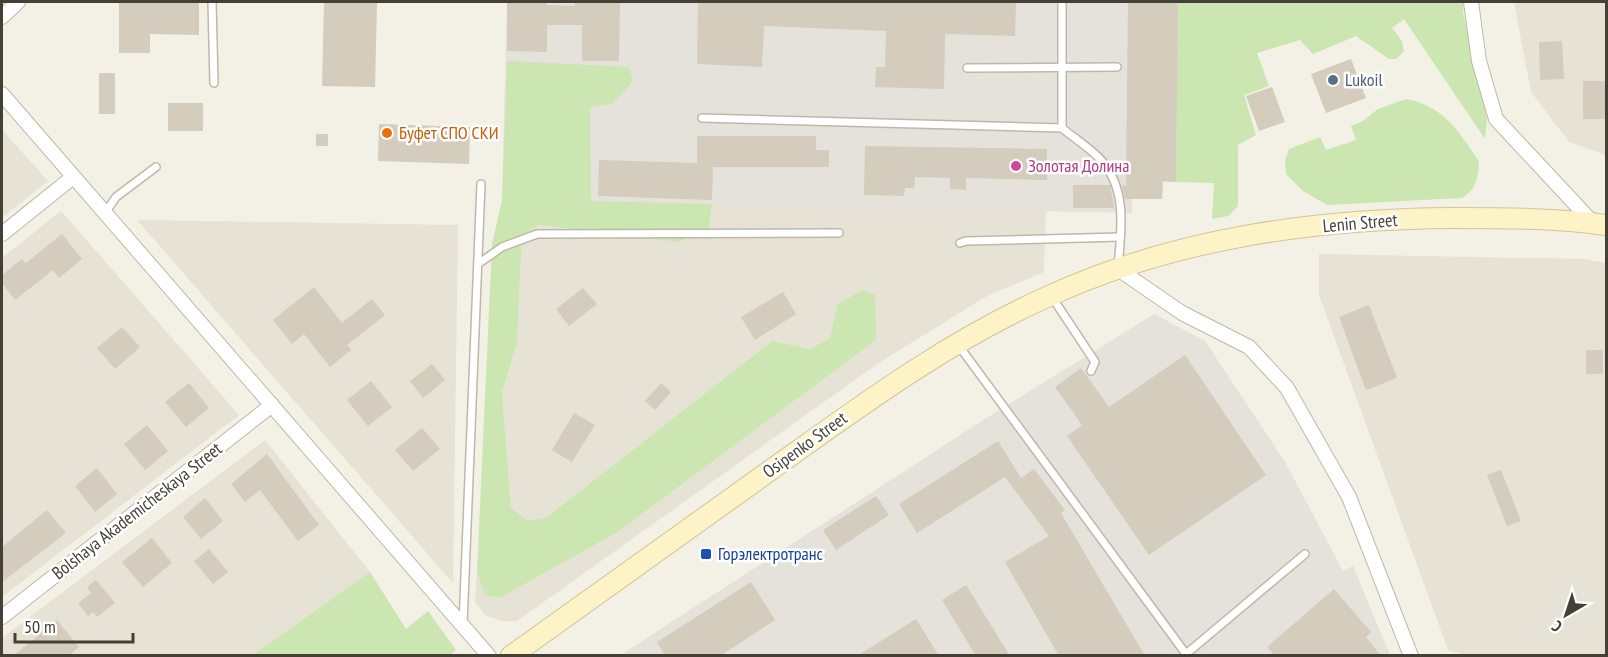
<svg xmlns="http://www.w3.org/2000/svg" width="1608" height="657" font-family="'PT Sans Narrow',sans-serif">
	<rect width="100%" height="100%" fill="#f3f0e6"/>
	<!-- residential -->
	<g fill="#e6e2d5">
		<path d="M1514,2H1606V155L1569,142L1531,92Z"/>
		<path d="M2,130L48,181L2,218Z"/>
		<path d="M712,204L1046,211L1044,272L987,296L877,364L517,621H501L485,615L475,602L477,572L485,594L500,598L618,532L876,340L837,305L830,338L810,349L772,341L547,517L528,521L511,508L502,392L517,344L522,236L538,225L678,242L709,229Z"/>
		<path d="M61,211L239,415L2,597V258Z"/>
		<path d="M137,220L458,225L453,583Z"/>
		<path d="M1319,254L1585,259L1606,263V655L1470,656L1448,650L1319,295Z"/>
		<path d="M265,440L370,572L253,655L2,656V638Z"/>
	</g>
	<!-- industrial -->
	<g fill="#e5e1db">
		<path d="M507,2H1178L1176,182H1163L1162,199H1132V213L502,200Z"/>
		<path d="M1154,314L1205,341L1285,462L1343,571L1353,566L1390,655L619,656L985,419Z"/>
	</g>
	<!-- green -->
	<g fill="#cbe6b0">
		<path d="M1178,2H1463V12L1487,118L1485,139L1404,19L1392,28L1402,41L1404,51L1396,59H1389L1356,36L1313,54L1300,40L1257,53L1269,86L1244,95L1256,135L1238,145V206L1228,216L1212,219L1214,183L1176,182Z"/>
		<path d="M507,61L629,67L633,81L612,104L590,107L591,201L712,204L709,229L678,242L539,225L522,236L517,344L502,392L511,508L528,521L547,517L772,341L810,349L830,338L837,305L862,290L875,295L876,340L618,532L500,598L485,595L477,572L492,244L502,200Z"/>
		<path d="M1406,99C1444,106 1458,131 1479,161C1478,178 1477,189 1462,198L1327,205L1303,191L1286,174L1285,160L1289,149L1320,137L1326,150L1356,140L1351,126L1363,121L1378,109Z"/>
		<path d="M370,572L406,629L428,611L456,650L449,656L253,655Z"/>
	</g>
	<!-- building -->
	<g fill="#d4ccbc">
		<path d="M119,2H199V35L150,34V53H119Z"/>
		<path d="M324,2H377L375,87L322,86Z"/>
		<path d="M507,2H547V5L575,6V2H620L619,61H582V25H547V52L507,51Z"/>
		<path d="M698,2H1016L1015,36L945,34L944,89L875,87L876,67H885L886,31L764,26L762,67L697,64Z"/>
		<path d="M1128,2H1178L1176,182L1163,181L1162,199H1125L1122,185L1126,186Z"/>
		<path d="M1562,41L1564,79L1540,80L1539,42Z"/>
		<path d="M1351,59L1366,98L1326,113L1311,74Z"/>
		<rect x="99" y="73" width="16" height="41"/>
		<rect x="1583" y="81" width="23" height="38"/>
		<path d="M1272,87L1285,122L1259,131L1246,96Z"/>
		<rect x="168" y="103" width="35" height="28"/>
		<path d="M379,124L470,127L469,164L378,161Z"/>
		<rect x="316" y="134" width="12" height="12"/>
		<path d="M697,136H816V150H829V167H713L712,200L598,196L599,160L697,163Z"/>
		<path d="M865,146L1047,149V180L966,178V190L950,189V178L915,177L914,188H905L904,196L864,195Z"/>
		<path d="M1073,185H1110L1114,208H1073Z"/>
		<path d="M62,234L82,259L59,278L53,270L15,300L2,283V275L22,259L26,263Z"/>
		<path d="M314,287L342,323L372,299L385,315L347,345L351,350L330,367L304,334L292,344L273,320Z"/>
		<path d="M583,288L597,304L569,326L556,309Z"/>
		<path d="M783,292L796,314L755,340L741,317Z"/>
		<path d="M1369,305L1397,378L1366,390L1339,317Z"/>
		<path d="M122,327L140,347L115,369L97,348Z"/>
		<rect x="1586" y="350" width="17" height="24"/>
		<path d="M1185,355L1266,475L1149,555L1067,436L1082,425L1055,387L1081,368L1109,407Z"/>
		<path d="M432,364L445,380L423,398L410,381Z"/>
		<path d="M371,381L392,407L368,426L347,400Z"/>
		<path d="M189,383L209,408L186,427L165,402Z"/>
		<path d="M661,383L671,392L655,410L645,401Z"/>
		<path d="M574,413L595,425L572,462L552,450Z"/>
		<path d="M147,425L168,451L145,470L124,444Z"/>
		<path d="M422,428L440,449L413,471L395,450Z"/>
		<path d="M998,441L1021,478L1034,469L1065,510L1061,513L1145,656H1059L1005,562L1049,536L1005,477L917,533L899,504Z"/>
		<path d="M267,454L319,525L298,541L260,490L245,502L231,484Z"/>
		<path d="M97,468L117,494L95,512L75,486Z"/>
		<path d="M1501,470L1521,521L1507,526L1487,475Z"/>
		<path d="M876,496L889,515L836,550L823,530Z"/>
		<path d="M205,498L223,521L201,539L183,517Z"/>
		<path d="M47,510L66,533L2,582V547Z"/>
		<path d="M152,538L172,563L143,587L122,562Z"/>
		<path d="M209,549L228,572L213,584L194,561Z"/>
		<path d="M96,580L115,603L97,617L93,612L88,616L78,603L91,593L87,587Z"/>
		<path d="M751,582L775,620L720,656H665L657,642Z"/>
		<path d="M966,585L1010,656H976L942,600Z"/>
		<path d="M1334,589L1371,632L1366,637L1381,656H1275L1267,647Z"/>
		<path d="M916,619L939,656H857Z"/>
		<path d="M57,620L79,647L68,656H13Z"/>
	</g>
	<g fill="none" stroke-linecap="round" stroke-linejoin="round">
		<defs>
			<g id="service">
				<path d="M212,2L214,83"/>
				<path d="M967,68L1117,67"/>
				<path d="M702,118L1062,128C1074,138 1090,148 1101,160C1128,190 1121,231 1118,267"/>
				<path d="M1062,128V2"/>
				<path d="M105,213L116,197L156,167"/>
				<path d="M960,243L966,241L1120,237"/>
				<path d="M478,264L502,247L537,234L839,233"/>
				<path d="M1052,297L1095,362L1091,371"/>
				<path d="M959,346L1186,654L1305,554"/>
				<path d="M463,624L481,184"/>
			</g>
			<g id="minor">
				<path d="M1471,2L1479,61L1496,119L1593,223"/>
				<path d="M2,17L18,2"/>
				<path d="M2,94L489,656"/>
				<path d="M2,234L73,177"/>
				<path d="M1118,269L1182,313L1249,347L1287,388L1349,497L1411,656"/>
				<path d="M2,617L272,405"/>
			</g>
			<path id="secondary" d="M511,656C599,593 687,530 775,467C863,404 950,340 1049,296C1176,238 1315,219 1454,218C1505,218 1556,218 1606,225"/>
		</defs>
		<!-- service casing -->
		<use href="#service" stroke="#beb8a9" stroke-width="10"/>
		<!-- minor casing -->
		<use href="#minor" stroke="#beb8a9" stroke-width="16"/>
		<!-- secondary casing -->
		<use href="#secondary" stroke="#d1c598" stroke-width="22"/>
		<!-- service -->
		<use href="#service" stroke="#fff" stroke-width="7"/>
		<!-- minor -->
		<use href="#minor" stroke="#fff" stroke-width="14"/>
		<!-- secondary -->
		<use href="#secondary" stroke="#fdf3c6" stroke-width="20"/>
	</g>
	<!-- markers -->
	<circle fill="#5c6f8a" stroke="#fff" stroke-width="2" cx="1333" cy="80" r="6"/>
	<circle fill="#e8710a" stroke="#fff" stroke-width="2" cx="387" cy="133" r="6"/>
	<circle fill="#d1479c" stroke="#fff" stroke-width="2" cx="1016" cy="166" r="6"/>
	<rect fill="#1a4fb4" stroke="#fff" stroke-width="2" x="700" y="548" width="12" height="12" rx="3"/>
	<g text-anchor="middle" stroke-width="5" stroke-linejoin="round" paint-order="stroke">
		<!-- service labels -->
		<g font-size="18" fill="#4e5e75" stroke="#fff" text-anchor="start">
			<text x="1345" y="86">Lukoil</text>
		</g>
		<!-- food labels -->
		<g font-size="18" fill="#c56008" stroke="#fff" text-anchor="start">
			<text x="399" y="139">Буфет СПО СКИ</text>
		</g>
		<!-- hotel labels -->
		<g font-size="18" fill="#b23c85" stroke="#fff" text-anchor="start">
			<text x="1028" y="172">Золотая Долина</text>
		</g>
		<!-- street labels -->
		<g font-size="18" fill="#454036" stroke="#fff">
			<text transform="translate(1360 223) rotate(-5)" y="6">Lenin Street</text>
			<text transform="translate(805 445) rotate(-36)" y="6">Osipenko Street</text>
			<text transform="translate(137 511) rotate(-38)" y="6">Bolshaya Akademicheskaya Street</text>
		</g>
		<!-- transit labels -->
		<g font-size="18" fill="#164399" stroke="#fff" text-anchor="start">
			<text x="718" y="560">Горэлектротранс</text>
		</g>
	</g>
	<!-- border -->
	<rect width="1608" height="657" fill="none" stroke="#454036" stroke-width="6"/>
	<!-- north arrow -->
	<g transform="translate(1566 615) rotate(219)" stroke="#ffffff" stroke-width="4.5" paint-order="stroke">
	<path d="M0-4.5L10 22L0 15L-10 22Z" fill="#454036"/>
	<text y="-9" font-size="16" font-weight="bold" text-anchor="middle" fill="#454036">С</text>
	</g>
	<!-- scale -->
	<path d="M15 633v9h118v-9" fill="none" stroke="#454036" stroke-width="3"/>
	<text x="24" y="633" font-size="18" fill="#454036" stroke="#ffffff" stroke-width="4.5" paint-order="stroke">50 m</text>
</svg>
